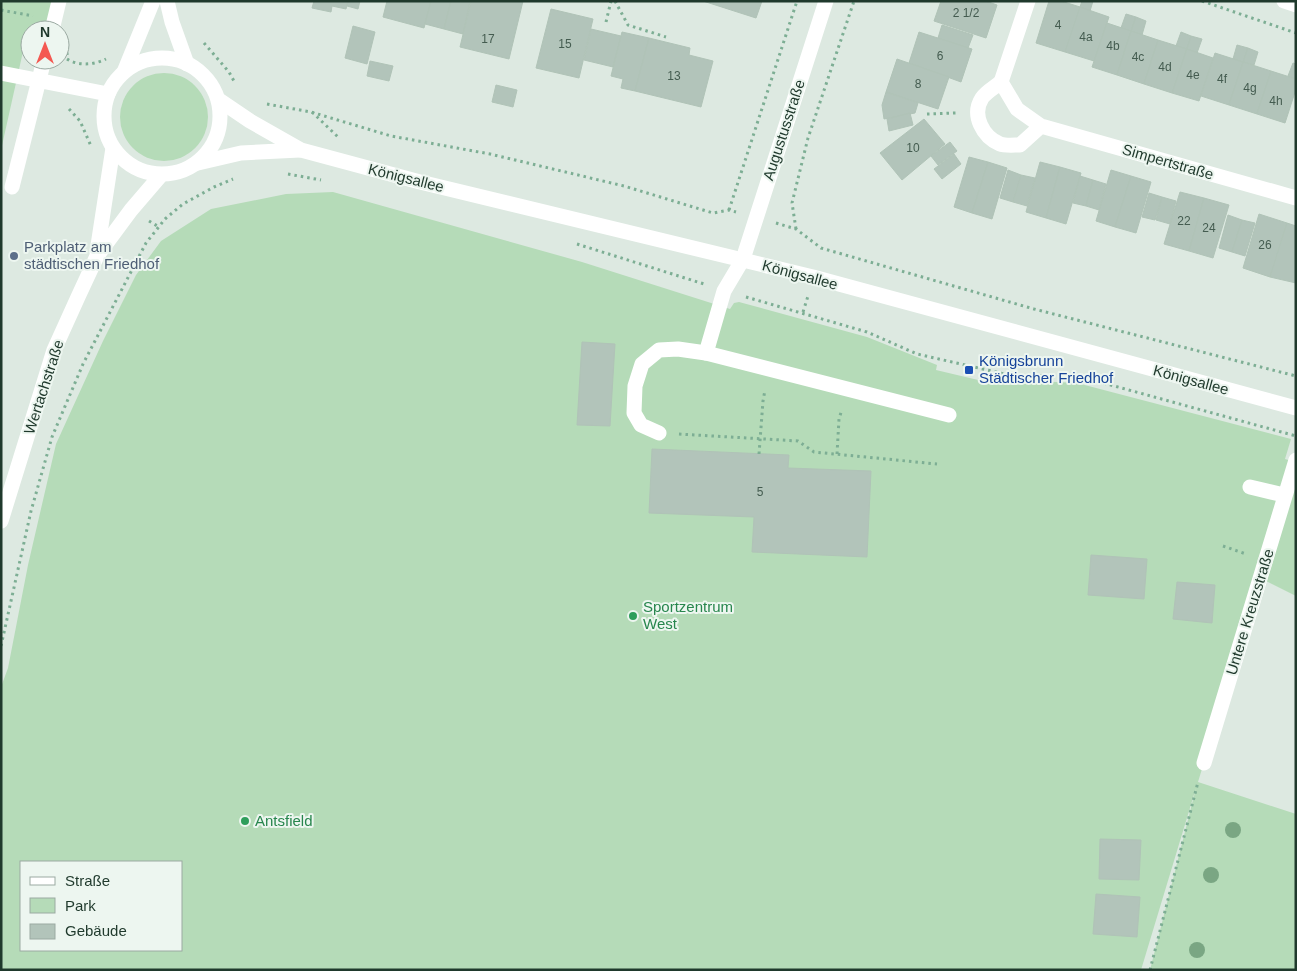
<svg xmlns="http://www.w3.org/2000/svg" width="1297" height="971" font-family="Helvetica,sans-serif">
	<rect width="100%" height="100%" fill="#dde9e1"/>
	<!-- green -->
	<g fill="#b5dbb8" fill-rule="evenodd">
		<path d="M1,1H52L45,30H30V46L24,47L1,150Z"/>
		<circle cx="164" cy="117" r="44"/>
		<path d="M333,192L582,262L730,309L734,303L739,302L867,337L937,365L936,370L995,384L998,379L1077,383L1291,439L1285,459L1295,462L1296,460V596L1260,578L1198,782L1296,814V970H1150L1196,788L1141,970H1V687L8,668L28,565L56,444L103,341L136,275L161,241L211,209L286,194ZM21,862H181V950H21Z"/>
	</g>
	<!-- building -->
	<g fill="#b2c4ba" stroke="#b0c3b7">
		<path d="M314,1H348L346,9L332,6L331,12L312,8Z"/>
		<path d="M348,1H360L358,9L347,6Z"/>
		<path d="M387,1H431L424,28L383,17Z"/>
		<path d="M431,1H451L444,29L425,24Z"/>
		<path d="M451,1L470,2L463,34L444,29Z"/>
		<path d="M471,1H523L509,59L460,47Z"/>
		<path d="M703,1H762L756,18Z"/>
		<path d="M941,1H986L997,5L986,38L934,21Z"/>
		<path d="M1049,1H1061L1080,7L1065,52L1036,43Z"/>
		<path d="M1082,1H1093L1090,11L1080,7Z"/>
		<path d="M1080,7L1109,17L1094,61L1065,52Z"/>
		<path d="M551,9L593,19L579,78L536,68Z"/>
		<path d="M1126,14L1136,17L1131,31L1121,28Z"/>
		<path d="M1136,17L1146,21L1142,35L1131,31Z"/>
		<path d="M1107,23L1131,31L1117,75L1092,67Z"/>
		<path d="M942,25L973,35L968,48L938,38Z"/>
		<path d="M353,26L375,32L367,64L345,58Z"/>
		<path d="M591,29L621,36L613,67L584,60Z"/>
		<path d="M1131,31L1158,40L1144,84L1117,75Z"/>
		<path d="M622,32L649,38L635,91L621,88L623,79L611,76Z"/>
		<path d="M919,32L972,49L961,82L909,63Z"/>
		<path d="M1181,32L1191,36L1187,49L1176,46Z"/>
		<path d="M1191,36L1202,39L1197,53L1187,49Z"/>
		<path d="M649,38L690,48L689,55L713,61L701,107L635,91Z"/>
		<path d="M1158,40L1187,49L1172,93L1144,84Z"/>
		<path d="M1237,45L1248,48L1243,62L1233,59Z"/>
		<path d="M1248,48L1258,52L1254,65L1243,62Z"/>
		<path d="M1187,49L1213,58L1199,101L1172,93Z"/>
		<path d="M1215,53L1243,62L1229,105L1201,96Z"/>
		<path d="M897,59L949,77L938,109L886,92Z"/>
		<path d="M370,61L393,66L389,81L367,76Z"/>
		<path d="M1243,62L1271,71L1257,114L1229,105Z"/>
		<path d="M1293,63L1296,64V79L1288,76Z"/>
		<path d="M1271,71L1296,79V89L1285,123L1257,114Z"/>
		<path d="M496,85L517,90L513,107L492,102Z"/>
		<path d="M886,92L918,103L915,113L884,119L882,105Z"/>
		<path d="M910,113L913,125L889,131L887,119Z"/>
		<path d="M924,119L945,144L902,180L880,153Z"/>
		<path d="M950,142L957,151L938,165L931,156Z"/>
		<path d="M954,154L961,164L942,179L934,169Z"/>
		<path d="M969,157L988,162L972,213L954,207Z"/>
		<path d="M988,162L1007,168L992,219L972,213Z"/>
		<path d="M1040,162L1060,167L1046,218L1026,212Z"/>
		<path d="M1060,167L1081,173L1066,224L1046,218Z"/>
		<path d="M1008,170L1021,175L1013,202L1000,198Z"/>
		<path d="M1111,170L1131,176L1115,227L1096,221Z"/>
		<path d="M1021,175L1035,178L1027,206L1013,202Z"/>
		<path d="M1080,176L1093,180L1086,206L1073,203Z"/>
		<path d="M1131,176L1151,182L1136,233L1115,227Z"/>
		<path d="M1093,180L1106,184L1099,210L1086,206Z"/>
		<path d="M1180,192L1204,198L1189,251L1164,244Z"/>
		<path d="M1149,193L1162,197L1155,220L1142,217Z"/>
		<path d="M1162,197L1176,201L1170,224L1156,220Z"/>
		<path d="M1204,198L1229,205L1213,258L1189,251Z"/>
		<path d="M1259,214L1287,223L1270,277L1243,268Z"/>
		<path d="M1228,215L1242,220L1232,252L1219,248Z"/>
		<path d="M1242,220L1255,223L1245,256L1232,252Z"/>
		<path d="M1287,223L1296,226V283L1270,277Z"/>
		<path d="M582,342L615,344L610,426L577,425Z"/>
		<path d="M652,449L789,455L788,468L871,471L867,557L752,552L754,517L649,513Z"/>
		<path d="M1091,555L1147,559L1144,599L1088,595Z"/>
		<path d="M1177,582L1215,585L1212,623L1173,619Z"/>
		<path d="M1100,839L1141,840L1139,880L1099,879Z"/>
		<path d="M1096,894L1140,897L1137,937L1093,934Z"/>
	</g>
	<g fill="none" stroke-linecap="round" stroke-linejoin="round">
		<!-- path -->
		<g stroke="#7dae94" stroke-width="3" stroke-dasharray="2.5 4" stroke-linecap="butt">
			<path d="M615,1L628,25L666,37"/>
			<path d="M1202,1L1296,33"/>
			<path d="M1,10L33,16"/>
			<path d="M606,22L611,1"/>
			<path d="M204,43L229,72L235,83"/>
			<path d="M67,46V59C78,66 94,65 106,59"/>
			<path d="M267,104L311,112L391,136L490,154L624,186L713,213L729,210L736,212"/>
			<path d="M69,109L80,121L91,146"/>
			<path d="M312,112L338,137"/>
			<path d="M927,114L956,113"/>
			<path d="M288,174L321,180"/>
			<path d="M729,210L797,1"/>
			<path d="M149,221L159,227"/>
			<path d="M776,223L796,229L821,248L1034,309L1296,376"/>
			<path d="M796,229L792,203L808,138L854,1"/>
			<path d="M577,244L704,284"/>
			<path d="M746,297L867,332L917,354L1009,375L1078,376L1296,436"/>
			<path d="M803,312L808,296"/>
			<path d="M679,434L798,441L814,452L937,464"/>
			<path d="M759,454L763,401L765,390"/>
			<path d="M837,454L839,419L842,409"/>
			<path d="M1223,546L1246,554"/>
			<path d="M1,646L31,511L52,437L83,364L146,243L165,219L183,204L214,187L233,179"/>
			<path d="M1150,970L1198,782"/>
		</g>
		<!-- minor -->
		<g stroke="#fff" stroke-width="15">
			<path d="M167,1L172,22L187,64"/>
			<path d="M1284,1L1296,5"/>
			<path d="M52,30L59,1"/>
			<circle cx="162" cy="116" r="58"/>
			<path d="M124,72L153,1"/>
			<path d="M1,73L108,94"/>
			<path d="M1001,82L1028,1"/>
			<path d="M219,100L250,121L301,150L420,182L813,277L1296,408"/>
			<path d="M1041,126L1020,145C1014,145 1005,146 1000,144C983,137 971,115 982,98C986,92 995,87 1001,82L1017,109L1041,126L1296,198"/>
			<path d="M198,163L241,153L300,150"/>
			<path d="M12,187L44,60"/>
			<path d="M97,252L113,148"/>
			<path d="M706,353L724,291L743,259L826,1"/>
			<path d="M659,433L641,425L634,413L635,386L642,364L659,350L678,349L706,353L949,415"/>
			<path d="M1250,487L1284,495"/>
			<path d="M1,521L54,350L78,297L97,256L131,210L161,175"/>
			<path d="M1204,763L1296,460"/>
		</g>
	</g>
	<!-- trees -->
	<g fill="#7aa683">
		<circle cx="1233" cy="830" r="8"/>
		<circle cx="1211" cy="875" r="8"/>
		<circle cx="1197" cy="950" r="8"/>
	</g>
	<!-- markers -->
	<circle fill="#5c6f8a" stroke="#edf6f0" stroke-width="2" cx="14" cy="256" r="5"/>
	<rect fill="#1a4fb4" stroke="#edf6f0" stroke-width="2" x="964" y="365" width="10" height="10" rx="2.5"/>
	<g fill="#2e9e5b" stroke="#edf6f0" stroke-width="2">
		<circle cx="633" cy="616" r="5"/>
		<circle cx="245" cy="821" r="5"/>
	</g>
	<g text-anchor="middle" stroke-width="4" stroke-linejoin="round" paint-order="stroke">
		<!-- number labels -->
		<g font-size="12" fill="#445c50">
			<text x="966" y="17">2 1/2</text>
			<text x="1058" y="29">4</text>
			<text x="1086" y="41">4a</text>
			<text x="488" y="43">17</text>
			<text x="565" y="48">15</text>
			<text x="1113" y="50">4b</text>
			<text x="940" y="60">6</text>
			<text x="1138" y="61">4c</text>
			<text x="1165" y="71">4d</text>
			<text x="1193" y="79">4e</text>
			<text x="674" y="80">13</text>
			<text x="1222" y="83">4f</text>
			<text x="918" y="88">8</text>
			<text x="1250" y="92">4g</text>
			<text x="1276" y="105">4h</text>
			<text x="913" y="152">10</text>
			<text x="1184" y="225">22</text>
			<text x="1209" y="232">24</text>
			<text x="1265" y="249">26</text>
			<text x="760" y="496">5</text>
		</g>
		<!-- street labels -->
		<g font-size="15" fill="#1f392c" stroke="#edf6f0">
			<text transform="translate(784 130) rotate(-72)" y="5">Augustusstraße</text>
			<text transform="translate(1168 162) rotate(16)" y="5">Simpertstraße</text>
			<text transform="translate(406 178) rotate(14)" y="5">Königsallee</text>
			<text transform="translate(800 275) rotate(15)" y="5">Königsallee</text>
			<text transform="translate(1191 380) rotate(15)" y="5">Königsallee</text>
			<text transform="translate(44 387) rotate(-72)" y="5">Wertachstraße</text>
			<text transform="translate(1250 612) rotate(-73)" y="5">Untere Kreuzstraße</text>
		</g>
		<!-- service labels -->
		<g font-size="15" fill="#4e5e75" stroke="#edf6f0" text-anchor="start">
			<text x="24" y="252">Parkplatz am<tspan x="24" dy="17">städtischen Friedhof</tspan></text>
		</g>
		<!-- transit labels -->
		<g font-size="15" fill="#164399" stroke="#edf6f0" text-anchor="start">
			<text x="979" y="366">Königsbrunn<tspan x="979" dy="17">Städtischer Friedhof</tspan></text>
		</g>
		<!-- leisure labels -->
		<g font-size="15" fill="#27864d" stroke="#edf6f0" text-anchor="start">
			<text x="643" y="612">Sportzentrum<tspan x="643" dy="17">West</tspan></text>
			<text x="255" y="826">Antsfield</text>
		</g>
	</g>
	<!-- border -->
	<rect width="1297" height="971" fill="none" stroke="#1f392c" stroke-width="5"/>
	<!-- legend -->
	<rect x="20" y="861" width="162" height="90" fill="#edf6f0" stroke="#9baaa2"/>
	<rect x="30" y="877" width="25" height="8" fill="#ffffff" stroke="#9baaa2"/>
	<text x="65" y="886" font-size="15" fill="#1f392c">Straße</text>
	<rect x="30" y="898" width="25" height="15" fill="#b5dbb8" stroke="#9baaa2"/>
	<text x="65" y="911" font-size="15" fill="#1f392c">Park</text>
	<rect x="30" y="924" width="25" height="15" fill="#b2c4ba" stroke="#9baaa2"/>
	<text x="65" y="936" font-size="15" fill="#1f392c">Gebäude</text>
	<!-- north arrow -->
	<g transform="translate(45 45)"><circle r="24" fill="#edf6f0" stroke="#9baaa2"/>
	<path d="M0-4L9 19L0 12L-9 19Z" fill="#f45851"/>
	<text y="-8" font-size="14" font-weight="bold" text-anchor="middle" fill="#1f392c">N</text>
	</g>
</svg>
